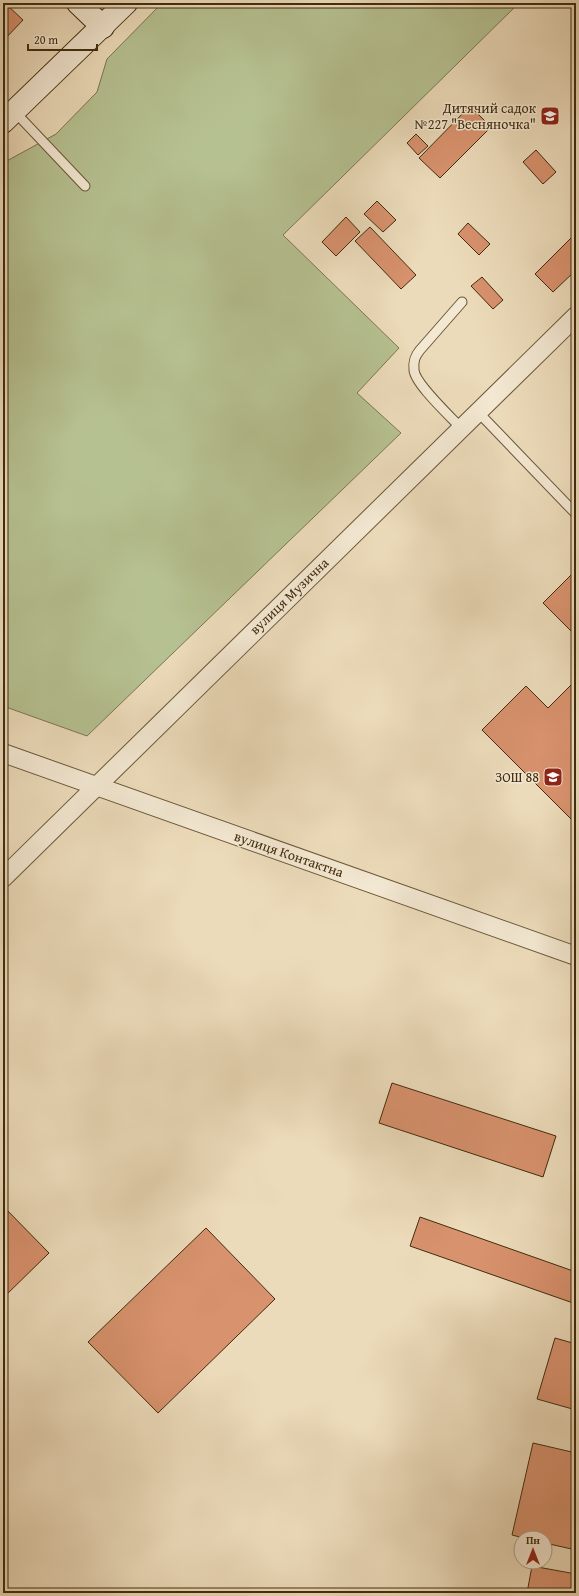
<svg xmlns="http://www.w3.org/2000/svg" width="579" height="1596" font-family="'Gentium Book Plus',serif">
	<rect width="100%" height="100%" fill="#ecdbba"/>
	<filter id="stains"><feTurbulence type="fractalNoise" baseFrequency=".005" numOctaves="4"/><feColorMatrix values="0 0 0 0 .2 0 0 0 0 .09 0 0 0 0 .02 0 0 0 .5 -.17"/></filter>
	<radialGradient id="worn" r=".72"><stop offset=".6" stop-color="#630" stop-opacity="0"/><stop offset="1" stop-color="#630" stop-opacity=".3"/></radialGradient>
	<!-- green -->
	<path fill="#b6c191" stroke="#7b7650" d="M162,3H519L283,235L399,348L357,393L401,433L87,736L3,706V163L56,134L97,92L107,59Z"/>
	<!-- building -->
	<g fill="#d8926e" stroke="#402c0e">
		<path d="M3,3H5L23,20L3,41Z"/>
		<path d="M470,106L491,127L440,178L419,158Z"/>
		<path d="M416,134L428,146L418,155L407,143Z"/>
		<path d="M536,150L556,172L543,184L523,162Z"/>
		<path d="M377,201L396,220L383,232L364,214Z"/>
		<path d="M346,217L360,232L336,256L322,242Z"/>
		<path d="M468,223L490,244L479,255L458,234Z"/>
		<path d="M370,227L416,275L401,289L355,241Z"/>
		<path d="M576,233V270L553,292L535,274Z"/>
		<path d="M482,277L503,300L493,309L471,286Z"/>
		<path d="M576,570V636L543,603Z"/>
		<path d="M576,680V824L482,730L526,686L548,708Z"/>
		<path d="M392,1083L556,1136L543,1177L379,1123Z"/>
		<path d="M3,1206L49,1253L3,1298Z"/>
		<path d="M420,1217L576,1272V1304L410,1246Z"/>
		<path d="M206,1228L275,1299L158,1413L88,1342Z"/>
		<path d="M555,1338L576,1344V1410L537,1399Z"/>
		<path d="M533,1443L576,1453V1550L545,1543V1538H524L512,1535Z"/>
		<path d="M532,1566L576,1574V1593H527Z"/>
	</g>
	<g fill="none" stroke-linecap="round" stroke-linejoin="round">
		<defs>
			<g id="lane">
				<path d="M14,111L85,186"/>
				<path d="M478,412L576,514"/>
				<path d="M461,428C450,416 415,384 414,370C413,361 415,356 420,350L462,302"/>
			</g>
			<g id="street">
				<path d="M3,753L576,956"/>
				<path d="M3,878L576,316"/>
			</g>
			<g id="secondary">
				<path d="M78,3L103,27"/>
				<path d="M3,122L126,3"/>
			</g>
		</defs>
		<!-- lane casing -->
		<use href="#lane" stroke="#6b5839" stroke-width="11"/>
		<!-- street casing -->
		<use href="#street" stroke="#6b5839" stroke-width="20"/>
		<!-- secondary casing -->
		<use href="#secondary" stroke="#402c0e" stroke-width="24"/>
		<!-- lane -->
		<use href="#lane" stroke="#f3e8d2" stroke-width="9"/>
		<!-- street -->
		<use href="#street" stroke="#f3e8d2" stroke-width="18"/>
		<!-- secondary -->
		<use href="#secondary" stroke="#f3e8d2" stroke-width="22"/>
	</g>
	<!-- icons -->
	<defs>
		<symbol id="school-square" viewBox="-11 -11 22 22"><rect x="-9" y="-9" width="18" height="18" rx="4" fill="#8f2418" stroke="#f3e8d2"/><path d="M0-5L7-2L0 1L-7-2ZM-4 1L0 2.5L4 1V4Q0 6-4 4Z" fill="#fff"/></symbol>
	</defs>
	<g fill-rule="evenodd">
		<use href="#school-square" x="539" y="105" width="22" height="22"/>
		<use href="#school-square" x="542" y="766" width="22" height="22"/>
	</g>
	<g text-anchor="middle" stroke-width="3" stroke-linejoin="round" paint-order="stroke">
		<!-- poi labels -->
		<g font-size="14" fill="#402c0e" stroke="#f3e8d2" text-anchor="end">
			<text x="536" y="113">Дитячий садок<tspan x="536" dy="16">№227 "Весняночка"</tspan></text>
			<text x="539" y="782">ЗОШ 88</text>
		</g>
		<!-- street labels -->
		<g font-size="14" fill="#402c0e" stroke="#f3e8d2">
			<text transform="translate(289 596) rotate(-44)" y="5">вулиця Музична</text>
			<text transform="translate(289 854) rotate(19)" y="5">вулиця Контактна</text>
		</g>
	</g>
	<!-- margin -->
	<rect width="579" height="1596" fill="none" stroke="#ecdbba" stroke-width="16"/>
	<rect x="4" y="4" width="571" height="1588" fill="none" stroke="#402c0e" stroke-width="2"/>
	<rect x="8" y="8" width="563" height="1580" fill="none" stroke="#402c0e"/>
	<!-- north arrow -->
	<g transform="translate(533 1550)"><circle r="19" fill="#f3e8d2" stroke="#ab9d84"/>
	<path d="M0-3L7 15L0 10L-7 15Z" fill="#8f2418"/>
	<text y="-6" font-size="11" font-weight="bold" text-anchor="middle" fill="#402c0e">Пн</text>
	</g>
	<!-- scale -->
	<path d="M28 44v6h69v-6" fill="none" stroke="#402c0e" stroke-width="2"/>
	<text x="34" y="44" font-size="12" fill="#402c0e" stroke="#f3e8d2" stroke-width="3" paint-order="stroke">20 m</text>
	<rect width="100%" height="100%" filter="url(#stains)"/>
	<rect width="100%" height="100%" fill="url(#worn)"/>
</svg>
